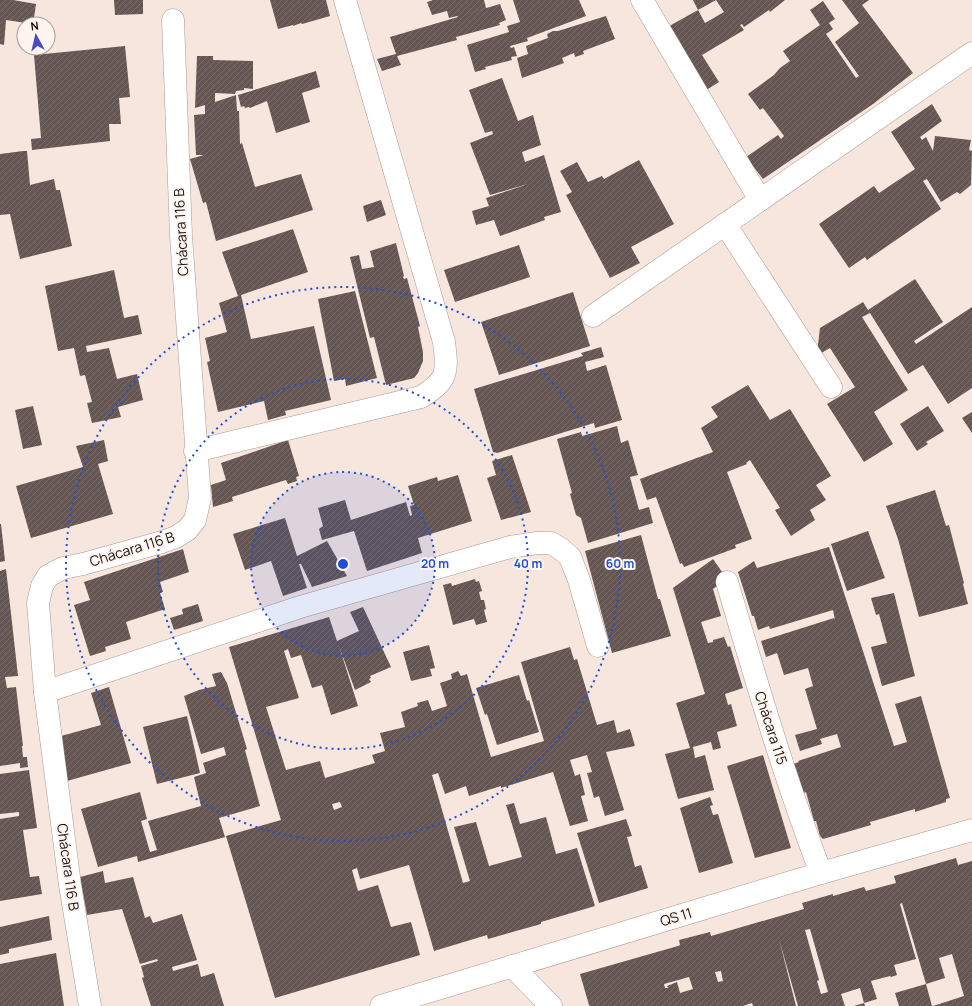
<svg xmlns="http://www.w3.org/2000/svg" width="972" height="1006" font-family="Manrope,sans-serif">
	<defs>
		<pattern id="building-hatch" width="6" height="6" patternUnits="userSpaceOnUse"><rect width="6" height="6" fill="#655553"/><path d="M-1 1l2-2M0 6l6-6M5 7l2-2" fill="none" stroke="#7a6e6c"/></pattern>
	</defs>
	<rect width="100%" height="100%" fill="#f7e6dd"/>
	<!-- building -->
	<g fill="url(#building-hatch)" fill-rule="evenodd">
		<path d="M0,0H13L36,4L33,24L6,20L4,45L0,44Z"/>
		<path d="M114,0H143V14L115,15Z"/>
		<path d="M270,0H326L330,16L302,24L301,23L293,26V25L278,29Z"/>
		<path d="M433,0H484L486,8L459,16L500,4L506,20L499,23L500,25L456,37L457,40L397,56L401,65L382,71L377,59L396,54L390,37L458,17L457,16L449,18L447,11L432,15L427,2Z"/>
		<path d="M513,0H579L586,16L527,38L528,41L510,46L511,48L514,47L517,56L511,57L512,60L485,67L486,69L475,72L467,45L509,32L507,26L520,22Z"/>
		<path d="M693,0H785L770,12L769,10L744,27L742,24L740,25L744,30L702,55L719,82L700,94L664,29L698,10L705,23L724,12L716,0L698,10Z"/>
		<path d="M842,0H869L862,5L913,73L873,104L763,179L746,157L778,135L781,139L784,136L763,108L760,110L748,94L774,75L780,68L790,61L783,51L820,25L810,10L823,1L835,19L829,23L833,29L826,34L856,78L859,76L835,42L859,23Z"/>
		<path d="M606,16L615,39L583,51L584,54L575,57L574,53L562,58L564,63L522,78L517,58L528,54L526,46L548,38L547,34L553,31H558Z"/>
		<path d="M125,46L130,97L119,98L121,124H109L110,141L32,150L31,139L41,138L34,55Z"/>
		<path d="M197,56H213V60L253,61V89L244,88V90L236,91L235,94L215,93V102L236,95L237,111H239L240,144L242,143L255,187L301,174L313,210L216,241L206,202L203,203L190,159L204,155H196L194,115L205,114V105L195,108Z"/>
		<path d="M316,71L320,87L302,93L310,122L276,133L267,101L250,108L249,107L245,108L244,106L241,107L238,95Z"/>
		<path d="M502,78L518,121L533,115L541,145L522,152L525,162L544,155L561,212L544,217L545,220L500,236L494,220L476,225L472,211L489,206L486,198L528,184L490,195L470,143L493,134L492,131L485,133L469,90Z"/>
		<path d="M932,104L942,121L920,137L922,140L926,137L933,151L935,136L971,140L969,150L972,151L971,185L960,194L957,192L941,202L927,179L923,181L941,209L867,260L865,257L849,268L819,224L874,186L879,193L915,169L891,132Z"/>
		<path d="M23,151H27L30,185L54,179L56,190H60L72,246L20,259L10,214L0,215V154Z"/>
		<path d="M639,160L674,224L631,247L640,263L610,278L566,195L572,192L560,171L577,162L588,182L602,176L604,179Z"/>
		<path d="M381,200L386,215L367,222L363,206Z"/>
		<path d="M293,229L308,272L241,295L251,339L314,326L331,400L285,411L286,415L268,420L264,401L218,412L207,362L210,361L205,338L227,332L219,303L238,296L222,252Z"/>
		<path d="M396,243L404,276L403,277L404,279L407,278L420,326L418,327L423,352V361L418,373L414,378L386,385L374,337L370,338L350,257L359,255L362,269L374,267L370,251Z"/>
		<path d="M519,245L530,277L455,302L444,270Z"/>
		<path d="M114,270L124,318L138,315L142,334L86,346L87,352L109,348L117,379L137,374L143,400L118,407L121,417L92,423L87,403L92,402L85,375L80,376L74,348L58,351L45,286Z"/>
		<path d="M915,279L943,322L914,341L916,344L972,307V388L948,404L923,365L908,374L870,313L862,317L908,390L874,412L893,444L864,462L827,404L855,387L830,348L818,355L817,353L820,328L863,302L868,310Z"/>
		<path d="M355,291L377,378L346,386L345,379L334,381L318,299Z"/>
		<path d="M573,292L590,346L499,375L481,322Z"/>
		<path d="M601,347L604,357L585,362L587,371L606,365L622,420L595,428L594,423L497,453L493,452L474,389L583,356L581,353Z"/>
		<path d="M748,385L770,420L790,409L831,476L816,485L826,500L810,510L815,520L791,536L775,510L780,508L750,460L746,463L747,464L727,472L752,539L735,545L736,548L684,567L682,563L680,564L656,497L647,500L640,479L713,452L701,428L718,417L711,407Z"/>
		<path d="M33,406L42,445L23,449L15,410Z"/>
		<path d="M928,406L944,431L926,442L928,444L917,451L900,424Z"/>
		<path d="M972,412V433L962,418Z"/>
		<path d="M617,426L621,443L628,440L638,475L630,477L639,510L649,507L653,523L588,543L581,518L576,515L570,494L572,493L557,439L581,432L582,436Z"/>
		<path d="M104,440L108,461L98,464L113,514L31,538L16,486L83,467L76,446Z"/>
		<path d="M288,440L299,476L296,477L297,481L288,484L286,480L232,497L233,501L213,507L211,485L226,480L221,463Z"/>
		<path d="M512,455L531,512L501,520L487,478L496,475L492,461Z"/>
		<path d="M458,475L472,521L418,538L422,553L367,571L354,531L322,540L319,529L323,526L318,508L345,500L351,520L406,502L410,516L412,515L410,506L414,505L408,486L437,477L438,481Z"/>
		<path d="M935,490L946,526L949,525L964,583L963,584L968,604L919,617L898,539L886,506Z"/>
		<path d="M285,518L297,556L327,541L347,576L312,587L301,564H299L307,588L283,596L271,561L245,570L233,534Z"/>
		<path d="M0,524H1L5,561L0,562Z"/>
		<path d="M868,531L885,578L847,591L831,544Z"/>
		<path d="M641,535L658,599H660L671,636L612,653L585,551Z"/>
		<path d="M829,547L894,746L907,742L895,704L921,696L950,798L946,799V802L915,812V809L870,822L871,825L823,839L820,836L816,821H814L806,792L799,795L790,765L799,762L798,761L841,747L837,734L820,739L822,744L800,751L795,735L817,729L805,689L813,686L808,668L784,675L777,653L766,657L761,641L834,618L835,620L833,610L770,629L769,626L758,630L754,616H752L738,572L754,561L757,568Z"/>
		<path d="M183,549L189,572L160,582L163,592L160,593L165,609L126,622L131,639L105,647L106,651L90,656L74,605L90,600L84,582Z"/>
		<path d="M713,559L727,579L713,589L721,616L701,622L708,643L713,642V640L724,637L728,647L730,646L743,688L725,694L728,705L731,704L737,726L717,732L721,748L713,750L711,742L693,747L695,758L705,755L714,790L678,799L665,754L690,748L676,703L705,694L673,588Z"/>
		<path d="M6,569L18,676L5,677L7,688L16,687L23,746H22L23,757H27L28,767L20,768V763L0,766V571Z"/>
		<path d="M475,579L476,582L479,581L482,591L479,592L481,600H484L486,609L484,610L487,622L476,625L474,619L453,625L443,585L451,583L452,586Z"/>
		<path d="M894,593L915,676L882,686L871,647L887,643L879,614L876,615L871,598Z"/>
		<path d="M198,604L203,621L174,630L170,618L183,614L182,609Z"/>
		<path d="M363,607L391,667L370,676L371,678L369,679L371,682L355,690L339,646L358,706L331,715L322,685L312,688L301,655L291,658L288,649L284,651L299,698L266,707L286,770L320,761L325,778L375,763L372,755L385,751L380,733L405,727L401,712L418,706L417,703L428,700L432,711L447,706L440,683L452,679L451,674L458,671L461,676L467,674L491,757L544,741L521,662L570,647L574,660L577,659L597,725L614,720L617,733L630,729L635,746L606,752L624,810L605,816L599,796L594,798L587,773L592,772L587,755L570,760L575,776L580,774L585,795L581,796L588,821L570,826L553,772L501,788V786L469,796L466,786L445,794L438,773L432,775L463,883L470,881L454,827L476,822L489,866L522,857L506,805L514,803L520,824L546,817L556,854L577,848L595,906L541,922V924L488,939L487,935L434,951L409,865L360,879L357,868L352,870L358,891L378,885L391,927L411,922L420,955L275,998L226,836L281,820L229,647L329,617L337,641L359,631L350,612ZM340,802L342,807L334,810L332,804Z"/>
		<path d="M429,645L435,668L430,669L432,676L411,681L403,652Z"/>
		<path d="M221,672L227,683L247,749L245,750L260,806L219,818L225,837L138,862L137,856L98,867L81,809L140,792L147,819L141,821L150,852L157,850L148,821L201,806L194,777L206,773L203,763L226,755L224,747L201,754L184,696L199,690L216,686L212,674Z"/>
		<path d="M519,675L527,701L529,700L539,732L497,745L487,714L485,715L476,688Z"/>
		<path d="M109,687L131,763L67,781L61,736L101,725L91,693Z"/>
		<path d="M187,716L200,773L157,784L143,727Z"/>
		<path d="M763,755L791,848L755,858L727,766Z"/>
		<path d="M29,770L37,828L23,830L30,877L39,876L42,894L0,901V819L19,816V812L0,814V774Z"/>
		<path d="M710,797L713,805L710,806L713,815L718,814L733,863L699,873L680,808Z"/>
		<path d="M626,819L632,836L627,837L635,867L641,865L648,888L599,903L577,833Z"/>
		<path d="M956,858L958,865L972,861V1006H933L964,996L952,954L939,958L945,978L926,984L932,1006H899L895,993L926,984L902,903L900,904L916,959L894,965L897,975L891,977L890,976L871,981L877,999L864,1003L860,988L841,994L845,1006H798L779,939L796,1006H753L752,1003L743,1006H590L589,1005L580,974L678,946L680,945L679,940L710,932L711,936L804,909L802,903L833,894V896L864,887L866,891L896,883L894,876ZM810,929L828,992L821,994L817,981L819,980L805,930ZM721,971L723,981L718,982L715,972ZM689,977L693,989L680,993L677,982L667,986L668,988H665L664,984Z"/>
		<path d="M103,871L105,883L133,877L145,918L150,916L153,923L182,914L197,960L172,967L173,971L198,964L201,977L214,973L224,1006H151L142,978L144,977L141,966L158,961L157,959L140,964L122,909L87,915L80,877Z"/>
		<path d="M49,916L52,940L9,949V953L0,955V927Z"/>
		<path d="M56,953L64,1006H0V964Z"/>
		<path d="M864,1003L865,1006H854Z"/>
	</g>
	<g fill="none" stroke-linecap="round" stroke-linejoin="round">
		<defs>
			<g id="minor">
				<path d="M642,0L760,200"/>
				<path d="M725,224L831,387"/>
				<path d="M593,316L972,53"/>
				<path d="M195,451L421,397C448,380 448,373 444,342L345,0"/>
				<path d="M727,582C756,680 784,777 821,873"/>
				<path d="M45,692L300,607L510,547L537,543H551L561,549L570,557L579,580L598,646"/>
				<path d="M512,966L551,1006"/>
				<path d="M90,1006L70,885L45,692L38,603L42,586L48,576L63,568L83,564L162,542L176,537L187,530L195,520L200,498L181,236L173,20"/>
			</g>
			<path id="tertiary" d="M381,1006L821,873L972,830"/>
		</defs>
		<!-- minor casing -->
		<use href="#minor" stroke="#a89991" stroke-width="23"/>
		<!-- tertiary casing -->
		<use href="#tertiary" stroke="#a89991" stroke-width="23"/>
		<!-- minor -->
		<use href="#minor" stroke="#fff" stroke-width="22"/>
		<!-- tertiary -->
		<use href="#tertiary" stroke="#fff" stroke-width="22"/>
	</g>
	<!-- distance rings -->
	<circle cx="343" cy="564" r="92" fill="#1d4ed8" fill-opacity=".12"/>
	<g fill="none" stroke="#1d4ed8" stroke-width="2" stroke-dasharray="2 4">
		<circle cx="343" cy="564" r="92"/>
		<circle cx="343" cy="564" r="185"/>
		<circle cx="343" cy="564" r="277"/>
	</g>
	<g text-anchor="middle" stroke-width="4" stroke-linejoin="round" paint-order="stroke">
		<!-- street labels -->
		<g font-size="14" fill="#18120f" stroke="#fff5f0">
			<text transform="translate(181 232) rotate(-93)" y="5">Chácara 116 B</text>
			<text transform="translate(132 549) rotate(-17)" y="5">Chácara 116 B</text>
			<text transform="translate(771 728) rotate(72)" y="5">Chácara 115</text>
			<text transform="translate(68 867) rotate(82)" y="5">Chácara 116 B</text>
			<text transform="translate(676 917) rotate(-17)" y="5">QS 11</text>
		</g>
	</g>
	<circle cx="343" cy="564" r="6" fill="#1d4ed8" stroke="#fff5f0" stroke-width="2"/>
	<g font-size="12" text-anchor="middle" font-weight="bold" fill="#1d4ed8" stroke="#fff5f0" stroke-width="4" stroke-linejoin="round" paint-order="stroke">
		<text x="435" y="568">20 m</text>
		<text x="528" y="568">40 m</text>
		<text x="620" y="568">60 m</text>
	</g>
	<!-- north arrow -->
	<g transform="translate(36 36) rotate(352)"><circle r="19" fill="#fff5f0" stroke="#a39a96"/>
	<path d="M0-3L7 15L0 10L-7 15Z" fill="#484cc1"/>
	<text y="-6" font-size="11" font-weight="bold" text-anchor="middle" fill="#18120f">N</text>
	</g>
</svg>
